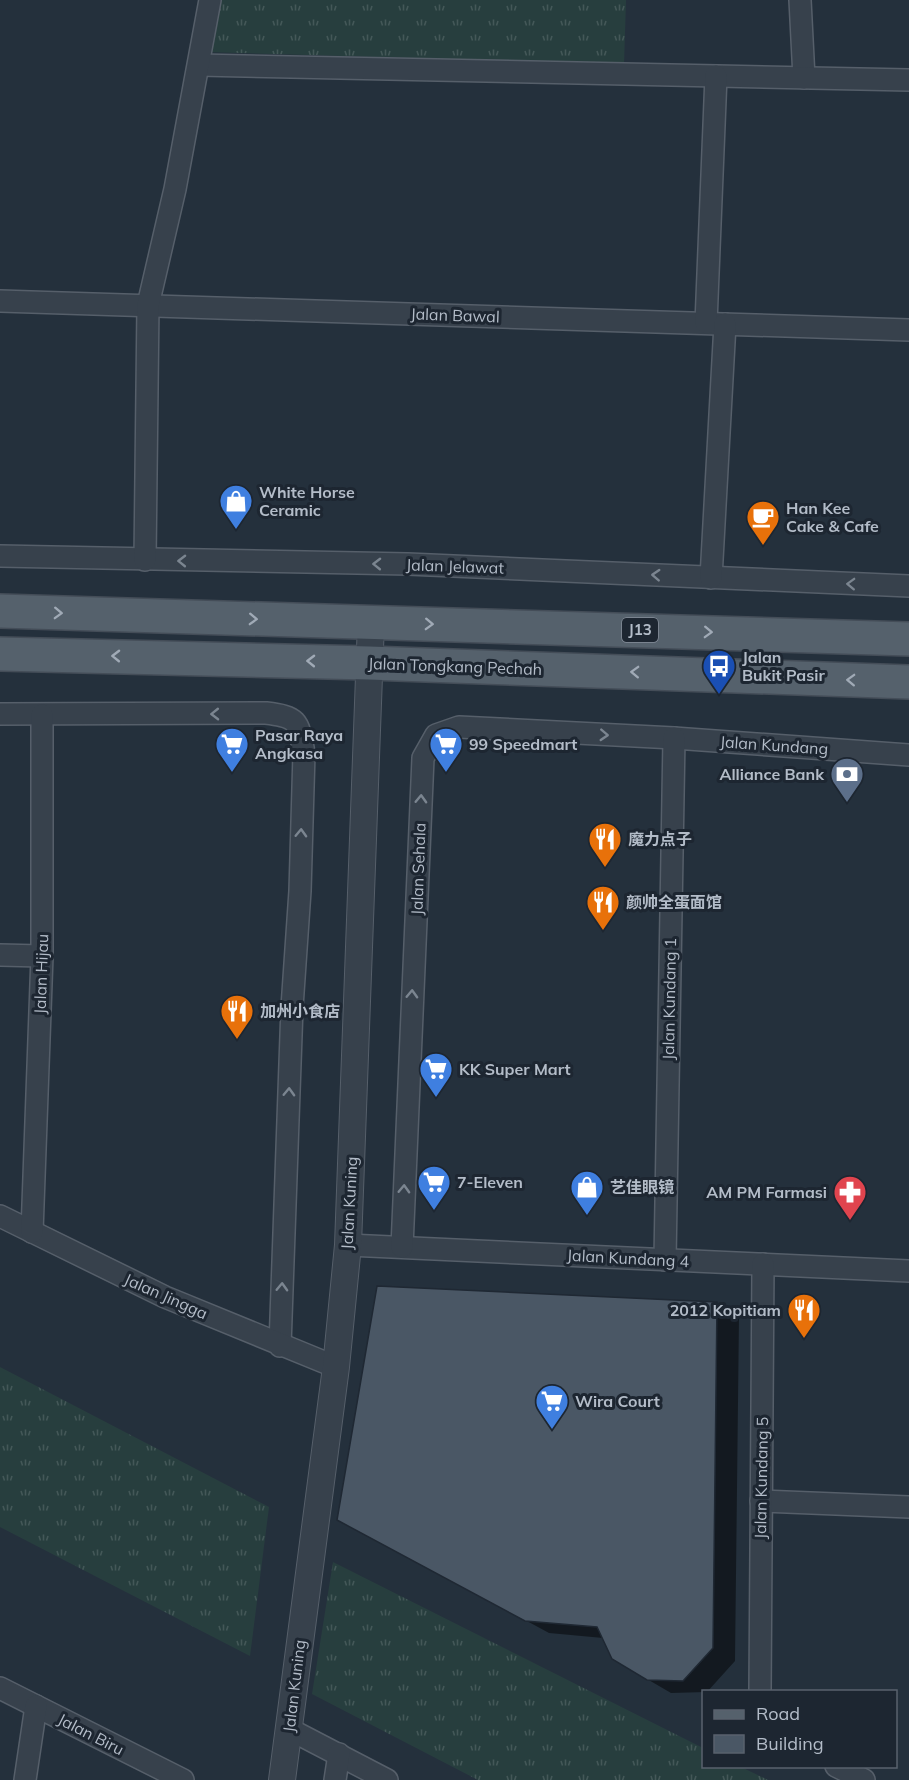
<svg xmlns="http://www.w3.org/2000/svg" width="909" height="1780" font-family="Mulish,'Noto Sans SC',sans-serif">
	<defs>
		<pattern id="grass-tufts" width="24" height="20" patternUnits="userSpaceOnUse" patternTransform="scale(1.5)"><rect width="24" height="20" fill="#273e3e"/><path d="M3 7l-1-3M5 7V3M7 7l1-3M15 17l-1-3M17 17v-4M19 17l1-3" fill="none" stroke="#445858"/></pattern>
	</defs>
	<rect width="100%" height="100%" fill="#24303c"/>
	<!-- grass -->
	<g fill="url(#grass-tufts)">
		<path d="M216,0H626L624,64L206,52Z"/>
		<path d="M0,1367L269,1507L250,1656L0,1527Z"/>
		<path d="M333,1562L703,1748L704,1766L741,1767L768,1780H478L312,1694Z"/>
	</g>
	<!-- shadow -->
	<path fill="#0007" d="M379,1287L717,1303L739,1316L735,1661L707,1692L671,1693L647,1679L603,1638L549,1633L362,1532Z"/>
	<!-- building -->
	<path fill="#4a5765" stroke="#1f2833" stroke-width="1.5" d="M377,1286L717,1302L713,1648L683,1681L647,1680L612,1659L597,1627L525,1621L337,1520Z"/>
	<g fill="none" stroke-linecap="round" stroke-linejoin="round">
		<defs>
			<g id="minor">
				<path d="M800,0L804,78"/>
				<path d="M199,65L909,80"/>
				<path d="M0,301L909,330"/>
				<path d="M706,323L716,76"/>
				<path d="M0,556L408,564L909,586"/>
				<path d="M145,560L148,305L175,189L210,0"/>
				<path d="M711,578L725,324"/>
				<path d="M0,714L266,713C299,717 298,721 304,753L300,891L292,1007L280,1346"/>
				<path d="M0,955L42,956"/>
				<path d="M0,1216L165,1297L336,1367"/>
				<path d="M32,1232L42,956V715"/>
				<path d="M348,1245L909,1271"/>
				<path d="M402,1247L423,758L436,735L459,727L674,738L909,755"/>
				<path d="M665,1260L674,738"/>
				<path d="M761,1501L909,1507"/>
				<path d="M0,1688L183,1780"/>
				<path d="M760,1692L763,1264"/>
				<path d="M289,1729L387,1780"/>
				<path d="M836,1766L864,1780"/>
				<path d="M25,1780L36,1706"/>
				<path d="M335,1780L339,1754"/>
			</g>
			<path id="tertiary" d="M282,1780L336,1367L348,1245L371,622"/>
			<g id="primary">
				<path d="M0,611L909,639"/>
				<path d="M0,654L369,663L909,682"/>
			</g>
		</defs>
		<!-- minor casing -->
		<use href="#minor" stroke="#565f6a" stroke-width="24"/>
		<!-- tertiary casing -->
		<use href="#tertiary" stroke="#565f6a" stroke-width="28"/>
		<!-- primary casing -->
		<use href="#primary" stroke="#444d58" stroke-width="36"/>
		<!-- minor -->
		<use href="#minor" stroke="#37414c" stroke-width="21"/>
		<!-- tertiary -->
		<use href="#tertiary" stroke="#37414c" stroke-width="26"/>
		<!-- primary -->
		<use href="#primary" stroke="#55616c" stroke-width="33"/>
	</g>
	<!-- one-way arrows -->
	<defs><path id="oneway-chevron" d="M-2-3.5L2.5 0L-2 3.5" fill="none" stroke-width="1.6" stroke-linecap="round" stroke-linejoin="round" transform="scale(1.5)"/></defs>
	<g stroke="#7b8590">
		<use href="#oneway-chevron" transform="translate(182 561) rotate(-179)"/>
		<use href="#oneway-chevron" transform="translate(377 564) rotate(-179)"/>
		<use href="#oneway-chevron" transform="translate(656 575) rotate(-177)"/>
		<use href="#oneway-chevron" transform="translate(851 584) rotate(-178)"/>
		<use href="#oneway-chevron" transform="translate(215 714) rotate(179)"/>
		<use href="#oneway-chevron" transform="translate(604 735) rotate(3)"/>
		<use href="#oneway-chevron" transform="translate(421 799) rotate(-88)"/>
		<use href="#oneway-chevron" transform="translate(301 833) rotate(-88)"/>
		<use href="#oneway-chevron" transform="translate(412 994) rotate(-88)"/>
		<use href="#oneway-chevron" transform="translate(289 1092) rotate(-88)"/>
		<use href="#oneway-chevron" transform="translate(404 1189) rotate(-88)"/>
		<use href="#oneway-chevron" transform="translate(282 1287) rotate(-88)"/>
	</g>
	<g stroke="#a0aab6">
		<use href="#oneway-chevron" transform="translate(58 613) rotate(2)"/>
		<use href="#oneway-chevron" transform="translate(253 619) rotate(2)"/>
		<use href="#oneway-chevron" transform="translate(429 624) rotate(2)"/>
		<use href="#oneway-chevron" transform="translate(708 632) rotate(2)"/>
		<use href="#oneway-chevron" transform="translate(116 656) rotate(-179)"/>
		<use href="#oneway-chevron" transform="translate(311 661) rotate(-179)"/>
		<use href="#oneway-chevron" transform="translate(635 672) rotate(-178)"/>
		<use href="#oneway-chevron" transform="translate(851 680) rotate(-178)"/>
	</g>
	<!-- icons -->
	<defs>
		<symbol id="shop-pin" viewBox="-11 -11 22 30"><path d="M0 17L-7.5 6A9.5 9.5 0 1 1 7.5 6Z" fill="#3f7fe0" stroke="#1d2631"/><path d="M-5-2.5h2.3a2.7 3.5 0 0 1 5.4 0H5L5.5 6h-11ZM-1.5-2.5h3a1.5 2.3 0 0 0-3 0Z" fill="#fff"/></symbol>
		<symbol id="cafe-pin" viewBox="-11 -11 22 30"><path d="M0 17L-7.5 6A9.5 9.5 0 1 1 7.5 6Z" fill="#e8710a" stroke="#1d2631"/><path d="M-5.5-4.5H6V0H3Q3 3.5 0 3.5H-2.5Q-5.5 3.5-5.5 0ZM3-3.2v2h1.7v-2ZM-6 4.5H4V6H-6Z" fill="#fff"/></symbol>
		<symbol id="bus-pin" viewBox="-11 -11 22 30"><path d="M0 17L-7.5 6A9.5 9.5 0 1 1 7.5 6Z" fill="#1a4fb4" stroke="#1d2631"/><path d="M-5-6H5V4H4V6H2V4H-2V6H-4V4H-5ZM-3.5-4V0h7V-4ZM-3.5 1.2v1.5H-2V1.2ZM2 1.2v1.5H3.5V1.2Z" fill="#fff"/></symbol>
		<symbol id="supermarket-pin" viewBox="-11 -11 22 30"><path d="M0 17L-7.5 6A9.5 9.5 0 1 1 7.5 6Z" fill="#3f7fe0" stroke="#1d2631"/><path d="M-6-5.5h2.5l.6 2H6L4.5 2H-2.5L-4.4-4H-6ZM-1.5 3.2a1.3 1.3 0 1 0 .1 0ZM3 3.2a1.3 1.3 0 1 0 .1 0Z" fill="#fff"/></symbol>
		<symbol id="bank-pin" viewBox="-11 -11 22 30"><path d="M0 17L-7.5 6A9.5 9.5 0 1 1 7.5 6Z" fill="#5c6f8a" stroke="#1d2631"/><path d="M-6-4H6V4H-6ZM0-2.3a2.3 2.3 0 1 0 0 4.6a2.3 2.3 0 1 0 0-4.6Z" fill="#fff"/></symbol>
		<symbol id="restaurant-pin" viewBox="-11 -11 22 30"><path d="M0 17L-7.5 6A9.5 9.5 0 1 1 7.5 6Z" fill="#e8710a" stroke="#1d2631"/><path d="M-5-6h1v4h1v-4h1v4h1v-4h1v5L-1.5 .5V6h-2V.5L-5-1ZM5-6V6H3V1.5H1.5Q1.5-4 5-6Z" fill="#fff"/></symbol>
		<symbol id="pharmacy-pin" viewBox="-11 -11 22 30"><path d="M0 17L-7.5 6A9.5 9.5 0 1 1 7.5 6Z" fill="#e0444e" stroke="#1d2631"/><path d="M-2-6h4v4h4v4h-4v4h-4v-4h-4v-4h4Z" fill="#fff"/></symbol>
	</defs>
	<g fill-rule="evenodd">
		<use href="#shop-pin" x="217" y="482" width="38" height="52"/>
		<use href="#cafe-pin" x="744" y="498" width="38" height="52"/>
		<use href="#bus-pin" x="700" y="647" width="38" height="52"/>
		<use href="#supermarket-pin" x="213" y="725" width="38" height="52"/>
		<use href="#supermarket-pin" x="427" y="725" width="38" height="52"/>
		<use href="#bank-pin" x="828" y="755" width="38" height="52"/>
		<use href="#restaurant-pin" x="586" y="820" width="38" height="52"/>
		<use href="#restaurant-pin" x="584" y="883" width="38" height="52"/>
		<use href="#restaurant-pin" x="218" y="992" width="38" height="52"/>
		<use href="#supermarket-pin" x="417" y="1050" width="38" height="52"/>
		<use href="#supermarket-pin" x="415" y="1163" width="38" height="52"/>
		<use href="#shop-pin" x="568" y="1168" width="38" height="52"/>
		<use href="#pharmacy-pin" x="831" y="1173" width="38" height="52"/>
		<use href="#restaurant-pin" x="785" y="1291" width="38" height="52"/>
		<use href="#supermarket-pin" x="533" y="1382" width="38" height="52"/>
	</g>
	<g text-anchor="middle" stroke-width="6" stroke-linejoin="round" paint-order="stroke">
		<!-- shield labels -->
		<rect fill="#1d2631" stroke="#868f9b" stroke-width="1.5" x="622" y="618" width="36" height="24" rx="4.5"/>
		<g font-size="15" font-weight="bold" fill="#b3bcc8">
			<text x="640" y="635">J13</text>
		</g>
		<!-- street labels -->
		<g font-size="16" fill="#b3bcc8" stroke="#1d2631">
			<text transform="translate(455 315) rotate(2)" y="6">Jalan Bawal</text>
			<text transform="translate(455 566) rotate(2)" y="6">Jalan Jelawat</text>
			<text transform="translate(455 666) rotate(2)" y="6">Jalan Tongkang Pechah</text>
			<text transform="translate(774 745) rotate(4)" y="6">Jalan Kundang</text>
			<text transform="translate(418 869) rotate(-88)" y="6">Jalan Sehala</text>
			<text transform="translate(41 974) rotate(-88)" y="6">Jalan Hijau</text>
			<text transform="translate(669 999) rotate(-89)" y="6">Jalan Kundang 1</text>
			<text transform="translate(349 1203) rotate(-87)" y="6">Jalan Kuning</text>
			<text transform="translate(628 1258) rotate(3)" y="6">Jalan Kundang 4</text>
			<text transform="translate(166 1296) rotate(24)" y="6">Jalan Jingga</text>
			<text transform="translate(761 1478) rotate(-89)" y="6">Jalan Kundang 5</text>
			<text transform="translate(294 1686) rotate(-83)" y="6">Jalan Kuning</text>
			<text transform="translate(91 1734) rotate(27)" y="6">Jalan Biru</text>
		</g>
		<!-- poi labels -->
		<g font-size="16" font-weight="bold" fill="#b3bcc8" stroke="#1d2631" text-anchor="start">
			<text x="259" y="498">White Horse<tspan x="259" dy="18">Ceramic</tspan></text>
			<text x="786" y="514">Han Kee<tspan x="786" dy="18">Cake &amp; Cafe</tspan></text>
			<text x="742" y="663">Jalan<tspan x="742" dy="18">Bukit Pasir</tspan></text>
			<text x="255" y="741">Pasar Raya<tspan x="255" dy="18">Angkasa</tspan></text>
			<text x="469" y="750">99 Speedmart</text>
			<text x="824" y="780" text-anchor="end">Alliance Bank</text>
			<text x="628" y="845">魔力点子</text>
			<text x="626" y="908">颜帅全蛋面馆</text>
			<text x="260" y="1017">加州小食店</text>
			<text x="459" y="1075">KK Super Mart</text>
			<text x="457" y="1188">7-Eleven</text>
			<text x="610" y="1193">艺佳眼镜</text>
			<text x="827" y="1198" text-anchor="end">AM PM Farmasi</text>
			<text x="781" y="1316" text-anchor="end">2012 Kopitiam</text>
			<text x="575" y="1407">Wira Court</text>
		</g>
	</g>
	<!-- legend -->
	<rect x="702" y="1690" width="195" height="78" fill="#1d2631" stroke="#59626d" stroke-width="1.5"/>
	<rect x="714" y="1710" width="30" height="9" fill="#55616c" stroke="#59626d" stroke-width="1.5"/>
	<text x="756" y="1720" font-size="18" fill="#b3bcc8">Road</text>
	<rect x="714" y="1735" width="30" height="18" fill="#4a5765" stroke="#59626d" stroke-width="1.5"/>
	<text x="756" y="1750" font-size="18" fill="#b3bcc8">Building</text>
</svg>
